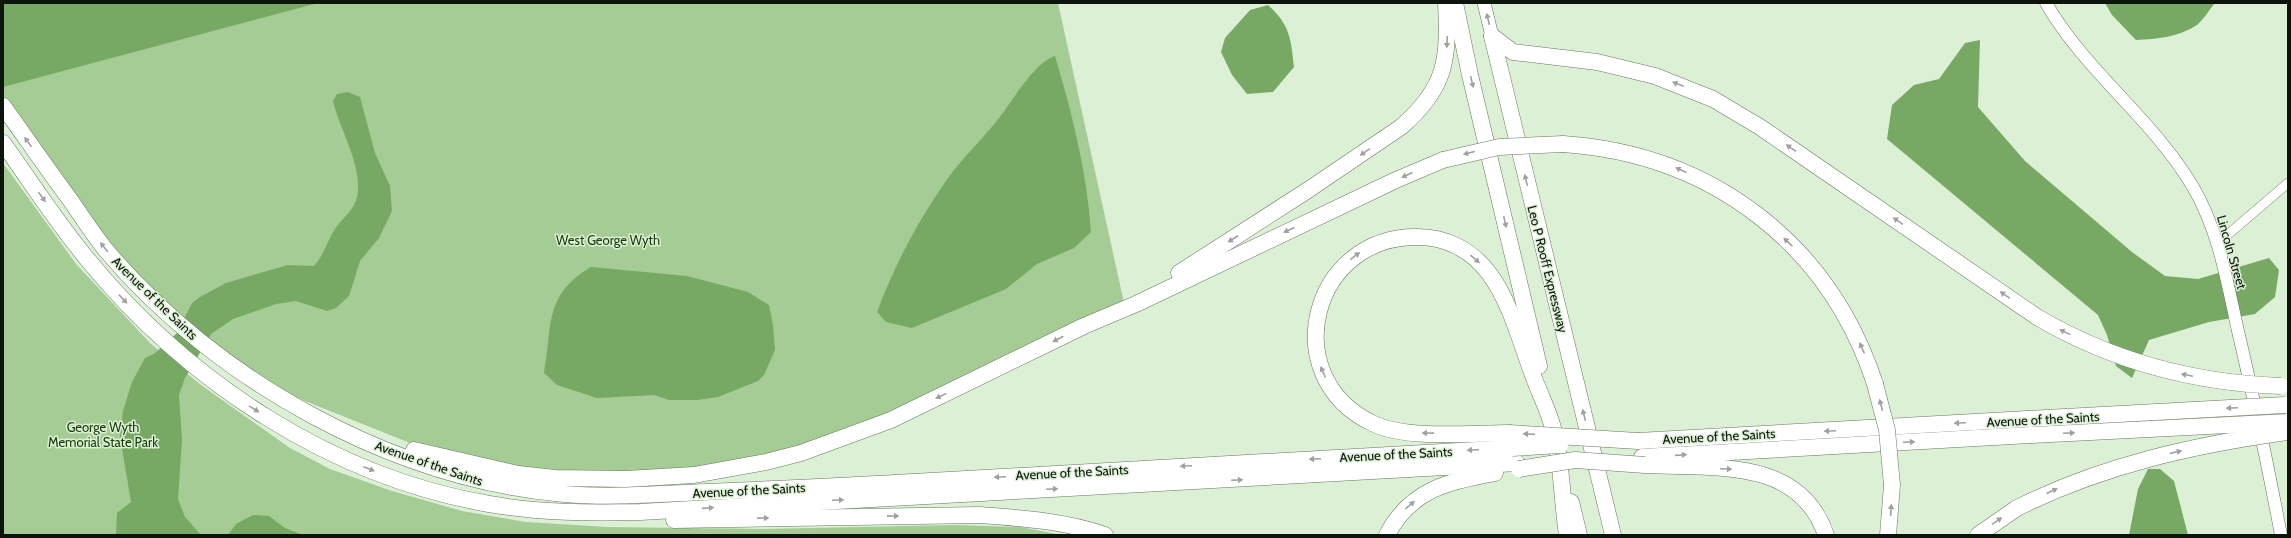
<svg xmlns="http://www.w3.org/2000/svg" width="2291" height="538" font-family="Cabin,sans-serif">
	<rect width="100%" height="100%" fill="#dcf0d5"/>
	<!-- green -->
	<g fill="#a4cc94">
		<path d="M239,3H1058L1124,303L801,453L694,475L590,479L521,466L450,459L255,381L135,282L3,106V60Z"/>
		<path d="M3,163L76,264L151,344L201,385L290,448L330,469L392,491L462,511L526,522L608,527L763,529L954,525L1021,527L1061,535H3Z"/>
	</g>
	<!-- water -->
	<g fill="#77a964">
		<path d="M3,3H318L3,87Z"/>
		<path d="M2105,3H2215C2209,10 2204,19 2197,25C2179,37 2157,39 2136,40L2112,15Z"/>
		<path d="M1268,5C1290,25 1291,39 1294,67L1273,92L1247,94L1232,75L1221,52L1225,38L1250,10Z"/>
		<path d="M1980,40L1978,107L2025,161L2132,252L2165,276L2198,279L2269,258L2279,270L2275,297L2255,314L2209,322L2149,340L2132,378L2116,366L2107,335L2098,315L1887,139L1892,105L1914,85L1939,79L1965,43Z"/>
		<path d="M1055,56C1072,113 1087,172 1091,232L1074,248L1037,264L1006,289L912,328L886,322L877,312C895,264 918,221 948,178C963,157 983,139 999,118C1013,100 1034,63 1055,56Z"/>
		<path d="M348,92L360,97L375,153L390,186L392,211L379,238L360,261L349,296L336,308L327,311L296,301L276,304L233,319L211,334L185,378L179,395L182,440L178,499L185,517L201,535H116L117,513L131,502L120,437L123,411L132,382L145,358L154,354L177,333L192,303L200,297L226,283L274,269L288,265L314,266C324,255 327,241 335,229C341,220 349,214 354,205C369,176 339,129 333,101L337,94Z"/>
		<path d="M591,267L687,276L748,292L769,305L773,325L775,350L764,375L758,381L718,397L697,400H669L654,395L597,398L557,385L544,373C553,326 543,295 591,267Z"/>
		<path d="M2148,469H2160L2174,481L2188,535H2129L2138,489Z"/>
		<path d="M253,515L269,516L285,528L303,535H228L236,524Z"/>
	</g>
	<g fill="none" stroke-linecap="round" stroke-linejoin="round">
		<defs>
			<path id="minor" d="M2218,243L2288,183"/>
			<path id="secondary" d="M2046,3C2085,71 2153,119 2193,187C2219,231 2227,282 2238,331C2254,399 2268,467 2281,535"/>
			<path id="primary" d="M1484,3L1492,36"/>
			<g id="motorway">
				<path d="M1455,3L1470,75L1539,366"/>
				<path d="M1492,36L1513,52L1597,62L1655,76L1713,99L1760,127L2037,317"/>
				<path d="M1492,36L1613,535"/>
				<path d="M3,106C26,138 48,170 71,201C82,217 93,234 105,249C215,380 392,479 564,494C611,498 658,494 705,492C775,489 844,486 913,482C1113,470 1313,459 1512,448"/>
				<path d="M3,143C31,182 57,223 88,260C188,382 332,477 489,504C539,513 590,513 640,512L1517,463"/>
				<path d="M1563,144C1711,154 1829,243 1875,384"/>
				<path d="M1179,273L1308,190L1401,127C1446,88 1449,60 1446,3"/>
				<path d="M1509,433C1470,433 1406,440 1372,423C1275,376 1312,235 1418,237C1446,237 1471,250 1488,272C1510,300 1521,344 1534,378C1540,395 1550,413 1554,432C1562,464 1562,502 1567,535"/>
				<path d="M1638,441L2027,419"/>
				<path d="M414,450L518,474L555,478L626,479L694,475L766,462L801,453L891,420L1084,326L1136,304L1396,180L1443,160"/>
				<path d="M1642,457L2030,435"/>
				<path d="M1646,465C1712,469 1799,456 1826,535"/>
				<path d="M1571,502L1579,535"/>
				<path d="M674,520L979,515C1022,518 1065,521 1105,535"/>
				<path d="M1387,535C1410,490 1448,481 1495,473"/>
				<path d="M1888,535L1892,485"/>
				<path d="M1978,535L2017,508"/>
			</g>
		</defs>
		<!-- minor casing -->
		<use href="#minor" stroke="#66775f" stroke-width="10"/>
		<!-- secondary casing -->
		<use href="#secondary" stroke="#66775f" stroke-width="13"/>
		<!-- primary casing -->
		<use href="#primary" stroke="#66775f" stroke-width="14"/>
		<!-- motorway casing -->
		<use href="#motorway" stroke="#66775f" stroke-width="17"/>
		<!-- minor -->
		<use href="#minor" stroke="#fff" stroke-width="9"/>
		<!-- secondary -->
		<use href="#secondary" stroke="#fff" stroke-width="12"/>
		<!-- primary -->
		<use href="#primary" stroke="#fff" stroke-width="13"/>
		<!-- motorway -->
		<use href="#motorway" stroke="#fff" stroke-width="16"/>
		<defs>
			<g id="motorway-bridge">
				<path d="M1443,160L1499,147L1563,144"/>
				<path d="M2037,317C2112,361 2194,383 2281,386"/>
				<path d="M1875,384L1887,430L1892,485"/>
				<path d="M2027,419L2285,405"/>
				<path d="M1509,433L1638,441"/>
				<path d="M2030,435L2288,422"/>
				<path d="M1512,448L1560,445"/>
				<path d="M1519,469L1575,460L1645,465"/>
				<path d="M2017,508C2103,465 2194,445 2288,432"/>
			</g>
		</defs>
		<!-- motorway-bridge casing -->
		<use href="#motorway-bridge" stroke="#66775f" stroke-width="17" stroke-linecap="butt"/>
		<!-- motorway-bridge -->
		<use href="#motorway-bridge" stroke="#fff" stroke-width="16"/>
	</g>
	<!-- one-way arrows -->
	<defs><path id="oneway-solid" d="M-6-.8H1V-3.2L6.5 0L1 3.2V.8H-6Z"/></defs>
	<g fill="#9ea19d">
		<use href="#oneway-solid" transform="translate(1488 19) rotate(-103)"/>
		<use href="#oneway-solid" transform="translate(1447 42) rotate(92)"/>
		<use href="#oneway-solid" transform="translate(1472 82) rotate(77)"/>
		<use href="#oneway-solid" transform="translate(1678 84) rotate(-159)"/>
		<use href="#oneway-solid" transform="translate(28 142) rotate(-126)"/>
		<use href="#oneway-solid" transform="translate(1791 148) rotate(-146)"/>
		<use href="#oneway-solid" transform="translate(1365 152) rotate(146)"/>
		<use href="#oneway-solid" transform="translate(1469 153) rotate(166)"/>
		<use href="#oneway-solid" transform="translate(1681 170) rotate(-156)"/>
		<use href="#oneway-solid" transform="translate(1407 175) rotate(156)"/>
		<use href="#oneway-solid" transform="translate(1526 180) rotate(-103)"/>
		<use href="#oneway-solid" transform="translate(42 197) rotate(54)"/>
		<use href="#oneway-solid" transform="translate(1898 221) rotate(-146)"/>
		<use href="#oneway-solid" transform="translate(1505 222) rotate(77)"/>
		<use href="#oneway-solid" transform="translate(1289 230) rotate(155)"/>
		<use href="#oneway-solid" transform="translate(1233 239) rotate(147)"/>
		<use href="#oneway-solid" transform="translate(1788 242) rotate(-137)"/>
		<use href="#oneway-solid" transform="translate(104 247) rotate(-129)"/>
		<use href="#oneway-solid" transform="translate(1355 256) rotate(-37)"/>
		<use href="#oneway-solid" transform="translate(1475 259) rotate(40)"/>
		<use href="#oneway-solid" transform="translate(2005 295) rotate(-146)"/>
		<use href="#oneway-solid" transform="translate(123 299) rotate(47)"/>
		<use href="#oneway-solid" transform="translate(2065 332) rotate(-154)"/>
		<use href="#oneway-solid" transform="translate(1058 339) rotate(153)"/>
		<use href="#oneway-solid" transform="translate(1862 348) rotate(-114)"/>
		<use href="#oneway-solid" transform="translate(1323 372) rotate(-114)"/>
		<use href="#oneway-solid" transform="translate(2187 375) rotate(-168)"/>
		<use href="#oneway-solid" transform="translate(941 396) rotate(154)"/>
		<use href="#oneway-solid" transform="translate(1881 405) rotate(-105)"/>
		<use href="#oneway-solid" transform="translate(2232 408) rotate(177)"/>
		<use href="#oneway-solid" transform="translate(254 409) rotate(32)"/>
		<use href="#oneway-solid" transform="translate(1584 415) rotate(-104)"/>
		<use href="#oneway-solid" transform="translate(1960 423) rotate(177)"/>
		<use href="#oneway-solid" transform="translate(1830 431) rotate(177)"/>
		<use href="#oneway-solid" transform="translate(1428 433) rotate(-179)"/>
		<use href="#oneway-solid" transform="translate(2069 433) rotate(-3)"/>
		<use href="#oneway-solid" transform="translate(1529 434) rotate(-177)"/>
		<use href="#oneway-solid" transform="translate(1909 442) rotate(-3)"/>
		<use href="#oneway-solid" transform="translate(1473 450) rotate(177)"/>
		<use href="#oneway-solid" transform="translate(2176 452) rotate(-13)"/>
		<use href="#oneway-solid" transform="translate(1681 455) rotate(-4)"/>
		<use href="#oneway-solid" transform="translate(1315 459) rotate(177)"/>
		<use href="#oneway-solid" transform="translate(1186 466) rotate(177)"/>
		<use href="#oneway-solid" transform="translate(369 469) rotate(21)"/>
		<use href="#oneway-solid" transform="translate(1726 469) rotate(2)"/>
		<use href="#oneway-solid" transform="translate(1000 477) rotate(177)"/>
		<use href="#oneway-solid" transform="translate(1237 480) rotate(-3)"/>
		<use href="#oneway-solid" transform="translate(1052 489) rotate(-3)"/>
		<use href="#oneway-solid" transform="translate(2052 491) rotate(-25)"/>
		<use href="#oneway-solid" transform="translate(838 500) rotate(-3)"/>
		<use href="#oneway-solid" transform="translate(1410 505) rotate(-40)"/>
		<use href="#oneway-solid" transform="translate(708 508) rotate(-4)"/>
		<use href="#oneway-solid" transform="translate(1891 510) rotate(-86)"/>
		<use href="#oneway-solid" transform="translate(893 516) rotate(-1)"/>
		<use href="#oneway-solid" transform="translate(763 518) rotate(-1)"/>
		<use href="#oneway-solid" transform="translate(1997 521) rotate(-35)"/>
	</g>
	<g text-anchor="middle" stroke-width="3" stroke-linejoin="round" paint-order="stroke">
		<!-- park labels -->
		<g font-size="13" fill="#193a09" stroke="#dcf0d5">
			<text x="608" y="245">West George Wyth</text>
			<text x="103" y="432">George Wyth<tspan x="103" dy="15">Memorial State Park</tspan></text>
		</g>
		<!-- street labels -->
		<g font-size="13" fill="#0d140b" stroke="#dcf0d5">
			<text transform="translate(2232 252) rotate(74)" y="5">Lincoln Street</text>
			<text transform="translate(1548 269) rotate(76)" y="5">Leo P Rooff Expressway</text>
			<text transform="translate(155 298) rotate(44)" y="5">Avenue of the Saints</text>
			<text transform="translate(2043 419) rotate(-3)" y="5">Avenue of the Saints</text>
			<text transform="translate(1719 436) rotate(-3)" y="5">Avenue of the Saints</text>
			<text transform="translate(1396 454) rotate(-3)" y="5">Avenue of the Saints</text>
			<text transform="translate(429 463) rotate(19)" y="5">Avenue of the Saints</text>
			<text transform="translate(1072 472) rotate(-3)" y="5">Avenue of the Saints</text>
			<text transform="translate(749 490) rotate(-3)" y="5">Avenue of the Saints</text>
		</g>
	</g>
	<!-- border -->
	<rect width="2291" height="538" fill="none" stroke="#0d140b" stroke-width="8"/>
</svg>
